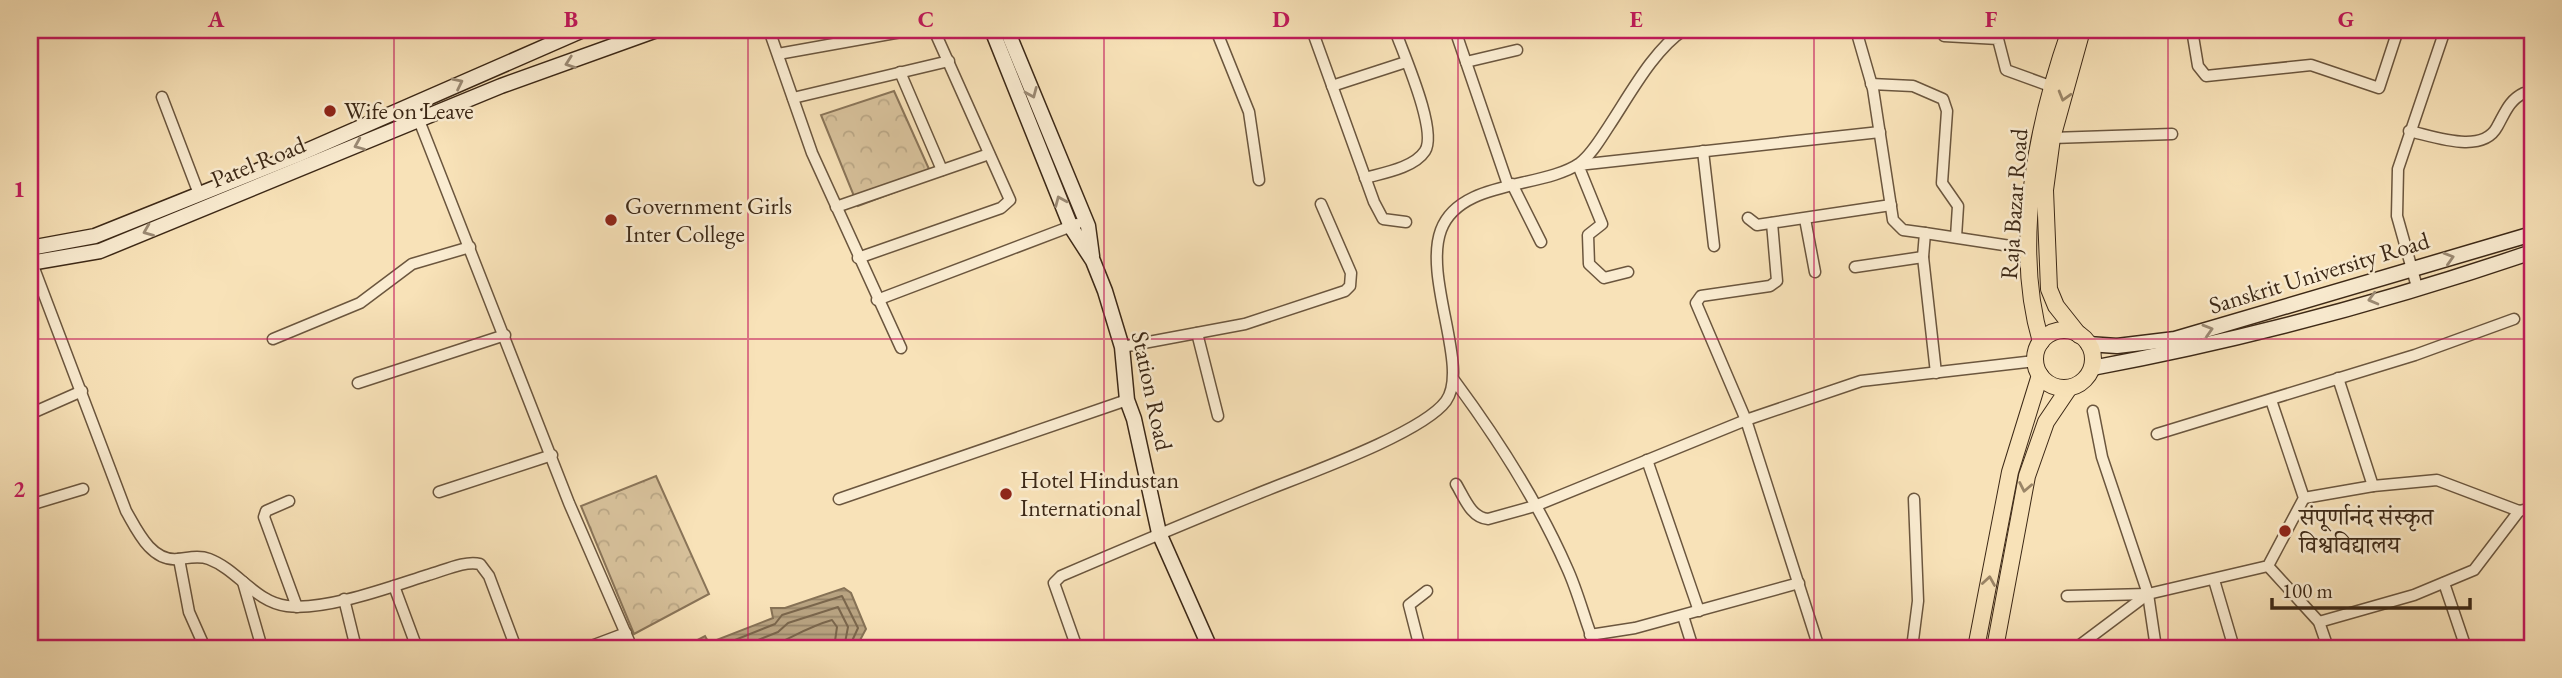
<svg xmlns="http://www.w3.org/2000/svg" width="2562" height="678" font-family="'EB Garamond','Noto Serif Devanagari',serif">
	<defs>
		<pattern id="park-crowns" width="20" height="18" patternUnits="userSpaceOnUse" patternTransform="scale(1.75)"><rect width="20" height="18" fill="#d8c29c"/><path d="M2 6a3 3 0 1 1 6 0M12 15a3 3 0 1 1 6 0" fill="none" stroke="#baa786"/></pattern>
		<pattern id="water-rules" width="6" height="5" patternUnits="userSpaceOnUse" patternTransform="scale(1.75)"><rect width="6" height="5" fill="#b8a381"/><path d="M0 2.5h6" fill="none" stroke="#978569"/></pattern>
	</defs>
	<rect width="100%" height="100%" fill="#f8e2b8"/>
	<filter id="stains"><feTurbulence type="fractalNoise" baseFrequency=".00286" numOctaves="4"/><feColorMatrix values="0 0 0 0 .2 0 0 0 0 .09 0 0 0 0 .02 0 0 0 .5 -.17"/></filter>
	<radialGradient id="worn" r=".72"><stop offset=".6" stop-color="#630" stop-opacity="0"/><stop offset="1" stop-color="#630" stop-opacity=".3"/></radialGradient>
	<!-- park -->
	<g fill="url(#park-crowns)" stroke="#8a7559" stroke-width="2">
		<path d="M894,91L933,178L858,206L821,115Z"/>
		<path d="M656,476L709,594L634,634L581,506Z"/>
	</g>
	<!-- water -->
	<path fill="url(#water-rules)" stroke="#867256" stroke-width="2" d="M844,588L851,593L866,629L859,642L862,648H682L705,636L709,643L773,618L771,608H785Z"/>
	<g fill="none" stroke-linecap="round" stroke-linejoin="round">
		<!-- shore -->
		<g stroke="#7a664c" stroke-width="2">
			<path d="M715,648L775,624L782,615L842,596L858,628L852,641L854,648"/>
			<path d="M738,648L778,632L788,623L838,607L848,627L844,648"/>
			<path d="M767,648C790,639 807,627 832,620L837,627L834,648"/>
		</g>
		<defs>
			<g id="street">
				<path d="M769,30L812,153L901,348"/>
				<path d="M1216,30L1249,112L1259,180"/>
				<path d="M1312,30L1374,202L1383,219L1406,222"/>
				<path d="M1455,30L1508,185"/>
				<path d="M1856,30L1873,89L1893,220L1903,230L1925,233L1923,257L1936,373"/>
				<path d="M2192,30L2198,66L2206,76L2311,65L2379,88L2398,30"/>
				<path d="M30,33L32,30"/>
				<path d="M1944,36L1998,39L2006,70L2050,86"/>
				<path d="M778,54L912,30"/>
				<path d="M1466,62L1517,50"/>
				<path d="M900,72L942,170"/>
				<path d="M1871,84L1913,86L1943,99L1947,111L1942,183L1958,206L1956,237"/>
				<path d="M1332,86L1406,62"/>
				<path d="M162,97L199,194"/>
				<path d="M793,98L949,61"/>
				<path d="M413,105L569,503L632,648"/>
				<path d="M2409,131C2433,136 2482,155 2497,127C2505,113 2509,100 2524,93"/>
				<path d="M2052,138L2172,134"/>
				<path d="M1703,151L1714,246"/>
				<path d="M1365,178C1383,173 1414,168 1425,151C1438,131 1403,53 1395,30"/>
				<path d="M1512,184L1541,242"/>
				<path d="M836,207L989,154"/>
				<path d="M1748,218L1757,225L1891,205"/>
				<path d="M1805,219L1815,272"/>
				<path d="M1772,223L1777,281L1770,286L1701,296L1696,303L1746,420L1819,648"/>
				<path d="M1925,233L2030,249"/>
				<path d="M31,248L32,263L126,511C137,530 151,562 178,559C188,558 199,555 209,559C238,570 255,602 287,606C326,611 390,587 428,575C443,571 465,560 480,564L489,576L516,648"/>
				<path d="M858,258L1001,208L1010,200L934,30"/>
				<path d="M1855,267L1923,257"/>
				<path d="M1628,272L1604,278L1589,264L1588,235L1602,224L1578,165L1880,132"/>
				<path d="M2417,287L2397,216L2398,169L2445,30"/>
				<path d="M877,300L1077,224"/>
				<path d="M1197,333L1218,416"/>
				<path d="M273,339L360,303L412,264L470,247"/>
				<path d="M1122,347L1245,324L1345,291L1350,286L1351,273L1321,204"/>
				<path d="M2338,378L2373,486"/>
				<path d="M1454,380C1497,438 1538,502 1567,568C1579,594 1585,622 1596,648"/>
				<path d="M358,383L505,335"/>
				<path d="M2093,411L2102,457L2148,594L2156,648"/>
				<path d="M30,414L82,391"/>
				<path d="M2157,434L2415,355L2514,319"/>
				<path d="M1647,460L1699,611"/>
				<path d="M1456,484C1464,497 1471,518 1488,519L1535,506L1746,420L1861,381L2035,361"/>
				<path d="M439,492L552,455"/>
				<path d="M2304,498L2373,486L2437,480L2519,511L2532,508"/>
				<path d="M839,499L1127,400"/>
				<path d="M289,501L266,511L264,517L297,607"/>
				<path d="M30,505L83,489"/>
				<path d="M179,559L189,612L205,648"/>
				<path d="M2268,566L2319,622L2328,648"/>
				<path d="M2214,580L2234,648"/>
				<path d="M243,582L262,648"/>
				<path d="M2444,583L2466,648"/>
				<path d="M394,586L417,648"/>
				<path d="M2067,596L2148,594L2268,566L2304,498L2271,400"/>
				<path d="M344,599L356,648"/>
				<path d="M1683,616L1693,648"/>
				<path d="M2319,622L2414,595L2474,570L2519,511"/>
				<path d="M1590,635L1635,628L1799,583"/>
				<path d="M500,648L515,644"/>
				<path d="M586,648L626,633"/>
				<path d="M1077,648L1054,583L1061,576C1124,549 1188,522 1252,496C1295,478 1421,435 1446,401C1470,368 1423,278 1441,230C1460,179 1543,189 1580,163C1592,154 1601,138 1609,126C1629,96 1654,49 1684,30"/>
				<path d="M1420,648L1409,605L1427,591"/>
				<path d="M1912,648L1918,601L1914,499"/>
				<path d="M2076,648L2148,594"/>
			</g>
			<g id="secondary">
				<path d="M992,30L1071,227L1093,261L1105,291L1122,347L1127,400L1134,419L1159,533L1210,648"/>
				<path d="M1007,30L1088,226L1092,256"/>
				<path d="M30,248L95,236L297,155L583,30"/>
				<path d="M30,263L100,251L501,86L657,30"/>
				<path d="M2088,344L2117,346L2175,339L2532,234"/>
				<path d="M2092,368C2238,341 2391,300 2532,252"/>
			</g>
			<g id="primary">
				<circle cx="2064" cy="359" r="29"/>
				<path d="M2079,335L2056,306L2049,289L2045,190L2052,138L2082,30"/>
				<path d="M2041,342C2012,244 2037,124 2070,30"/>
				<path d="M1976,648L2010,472L2040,375"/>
				<path d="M1995,648L2027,476L2046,422L2069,388"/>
			</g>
		</defs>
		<!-- street casing -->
		<use href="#street" stroke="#6b563e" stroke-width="13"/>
		<!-- secondary casing -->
		<use href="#secondary" stroke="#3c2816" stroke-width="17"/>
		<!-- primary casing -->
		<use href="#primary" stroke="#3c2816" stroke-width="18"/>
		<!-- street -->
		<use href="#street" stroke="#faecd1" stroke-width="10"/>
		<!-- secondary -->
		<use href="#secondary" stroke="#faecd1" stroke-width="14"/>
		<!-- primary -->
		<use href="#primary" stroke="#f8e2b8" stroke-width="16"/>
	</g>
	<!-- one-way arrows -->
	<defs><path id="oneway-chevron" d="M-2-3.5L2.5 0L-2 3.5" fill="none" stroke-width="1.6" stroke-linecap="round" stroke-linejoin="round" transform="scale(1.75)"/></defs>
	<g stroke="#9b8a74">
		<use href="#oneway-chevron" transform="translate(570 63) rotate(161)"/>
		<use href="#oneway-chevron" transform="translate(458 83) rotate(-26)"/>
		<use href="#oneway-chevron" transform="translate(1032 93) rotate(67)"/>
		<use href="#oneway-chevron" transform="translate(359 145) rotate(157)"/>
		<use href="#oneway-chevron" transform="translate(1060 201) rotate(-113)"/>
		<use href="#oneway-chevron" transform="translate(148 231) rotate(158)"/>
		<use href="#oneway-chevron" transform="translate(2449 258) rotate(-17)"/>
		<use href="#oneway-chevron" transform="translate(2373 299) rotate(165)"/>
		<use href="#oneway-chevron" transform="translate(2208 330) rotate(-17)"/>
	</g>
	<g stroke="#9a8567">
		<use href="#oneway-chevron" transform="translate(2064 96) rotate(106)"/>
		<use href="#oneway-chevron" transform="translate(2025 487) rotate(101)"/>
		<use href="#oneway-chevron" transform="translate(1989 581) rotate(-81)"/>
	</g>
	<!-- grid -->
	<path fill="none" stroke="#c2185b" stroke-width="2" stroke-opacity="0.55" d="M394,30V648M748,30V648M1104,30V648M1458,30V648M1814,30V648M2168,30V648M30,339H2532"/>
	<!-- markers -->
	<g fill="#8f2418" stroke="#faecd1" stroke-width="2.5">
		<circle cx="330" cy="111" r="7"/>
		<circle cx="611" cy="220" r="7"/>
		<circle cx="1006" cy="494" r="7"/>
		<circle cx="2285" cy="531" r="7"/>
	</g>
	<g text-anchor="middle" stroke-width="5" stroke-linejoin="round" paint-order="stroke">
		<!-- poi labels -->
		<g font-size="24" fill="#3c2816" stroke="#faecd1" text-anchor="start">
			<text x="344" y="119">Wife on Leave</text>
			<text x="625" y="214">Government Girls<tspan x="625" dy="28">Inter College</tspan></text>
			<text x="1020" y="488">Hotel Hindustan<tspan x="1020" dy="28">International</tspan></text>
			<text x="2299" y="525">संपूर्णानंद संस्कृत<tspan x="2299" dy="28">विश्वविद्यालय</tspan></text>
		</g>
		<!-- street labels -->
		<g font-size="24" fill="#3c2816" stroke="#faecd1">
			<text transform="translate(258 162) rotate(-22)" y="8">Patel Road</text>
			<text transform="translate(2014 204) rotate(-86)" y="8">Raja Bazar Road</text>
			<text transform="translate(2319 273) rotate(-17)" y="8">Sanskrit University Road</text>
			<text transform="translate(1152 391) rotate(78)" y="8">Station Road</text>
		</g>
	</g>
	<!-- margin -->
	<rect width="2562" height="678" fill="none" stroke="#f8e2b8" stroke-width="77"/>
	<!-- scale -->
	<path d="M2272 598v10h198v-10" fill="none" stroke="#3c2816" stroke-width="3.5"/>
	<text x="2282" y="598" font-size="21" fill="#3c2816" stroke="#faecd1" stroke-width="5" paint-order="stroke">100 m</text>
	<rect x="38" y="38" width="2486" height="602" fill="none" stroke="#c2185b" stroke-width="2.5"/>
	<g font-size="23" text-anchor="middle" font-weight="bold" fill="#c2185b">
		<text x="216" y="27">A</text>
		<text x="571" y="27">B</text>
		<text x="926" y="27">C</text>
		<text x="1281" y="27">D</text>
		<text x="1636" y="27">E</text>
		<text x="1991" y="27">F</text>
		<text x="2346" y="27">G</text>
		<text x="19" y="197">1</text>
		<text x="19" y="497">2</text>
	</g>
	<rect width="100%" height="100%" filter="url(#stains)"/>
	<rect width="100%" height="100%" fill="url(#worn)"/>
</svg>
